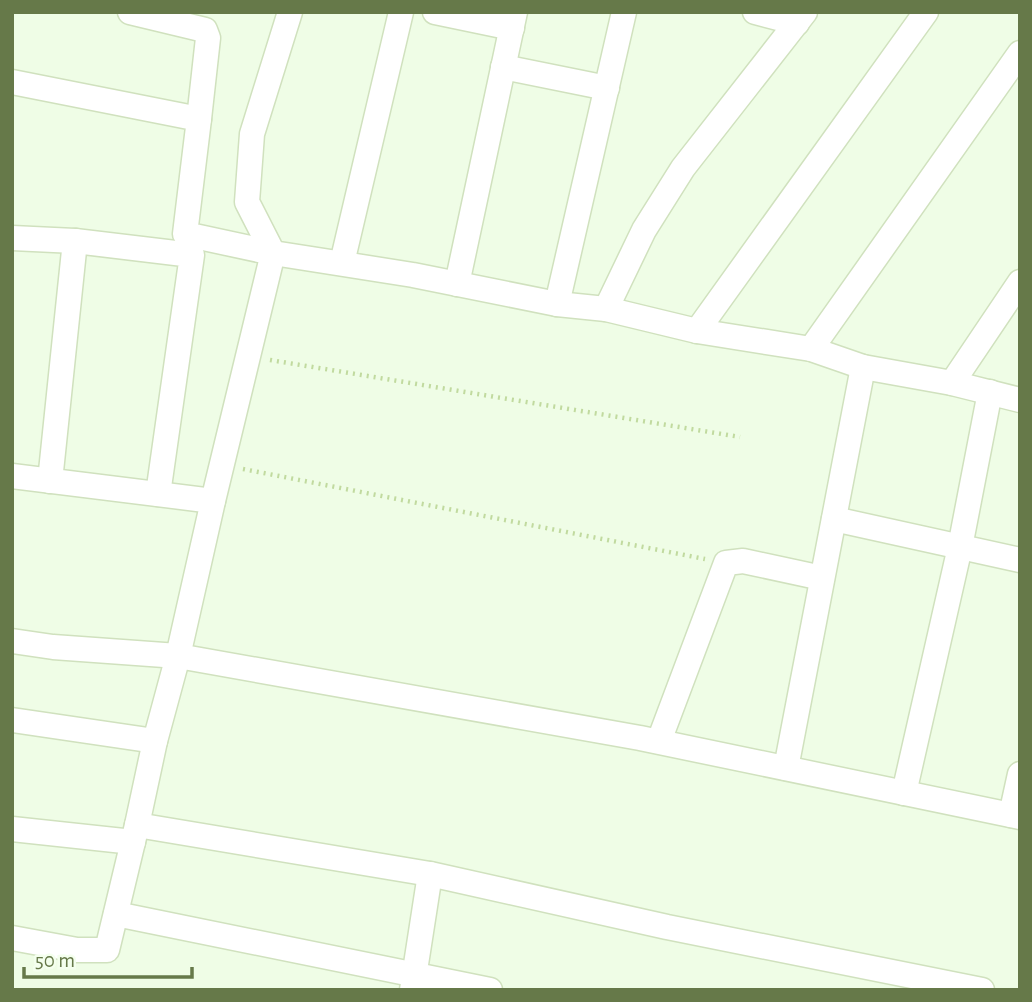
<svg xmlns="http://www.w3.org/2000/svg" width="1032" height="1002" viewBox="0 0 1032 1002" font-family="'Alegreya Sans',sans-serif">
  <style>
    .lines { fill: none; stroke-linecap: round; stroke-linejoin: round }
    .minor-casing { stroke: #d0e1be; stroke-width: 27 }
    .path { stroke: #c1da9f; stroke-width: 4.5; stroke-dasharray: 2 5; stroke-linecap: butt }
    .minor { stroke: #fff; stroke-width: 24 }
  </style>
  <rect width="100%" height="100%" fill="#effde6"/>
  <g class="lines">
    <defs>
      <g id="minor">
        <path d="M130 12 205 30 208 38 199 119"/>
        <path d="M290 12 252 134 247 202 273 253 413 275 557 304 606 309 697 331 811 349 863 367 952 383 1020 400"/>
        <path d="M435 12 512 28"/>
        <path d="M755 12 797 23"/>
        <path d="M503 67 607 88"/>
        <path d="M12 82 199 119 185 234 273 253 213 501 178 656 155 741 137 825 107 950H77L12 938"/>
        <path d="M12 238 75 241 192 255 158 494"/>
        <path d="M342 263 401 12"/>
        <path d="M457 284 515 12"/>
        <path d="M557 304 624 12"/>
        <path d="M606 309 644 230 683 168 805 12"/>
        <path d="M697 331 926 12"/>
        <path d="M811 349 1020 53"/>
        <path d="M952 383 1020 282"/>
        <path d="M12 476 213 501"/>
        <path d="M50 481 75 241"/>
        <path d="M834 519 1020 560"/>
        <path d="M12 641 53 647 178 656 640 738 1020 817"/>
        <path d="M12 720 155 741"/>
        <path d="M659 741 726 563 743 561 822 578"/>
        <path d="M786 768 863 367"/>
        <path d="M904 793 960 547 990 392"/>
        <path d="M1011 815 1020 774"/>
        <path d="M137 825 430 874 667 927 982 990"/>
        <path d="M12 829 133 842"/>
        <path d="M116 914 490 990"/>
        <path d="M412 990 430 874"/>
      </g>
    </defs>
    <!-- minor casing -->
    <use href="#minor" class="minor-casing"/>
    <!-- path -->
    <g class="path">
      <path d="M270 360 740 437"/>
      <path d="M243 469 705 559"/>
    </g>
    <!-- minor -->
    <use href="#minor" class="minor"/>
  </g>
  <!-- border -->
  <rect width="1032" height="1002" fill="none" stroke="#667949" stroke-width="28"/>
  <!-- scale -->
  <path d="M24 967v10h168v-10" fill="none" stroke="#667949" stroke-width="3.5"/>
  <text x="35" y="967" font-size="21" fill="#667949" stroke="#f4ffee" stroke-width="5" paint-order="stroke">50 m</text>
</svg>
